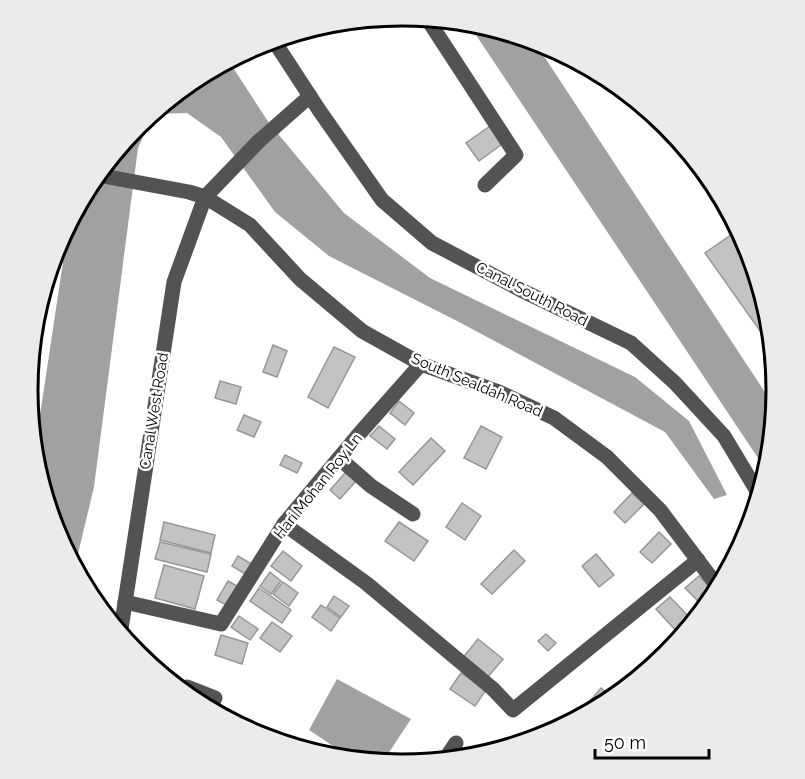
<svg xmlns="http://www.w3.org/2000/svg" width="805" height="779" viewBox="0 0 805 779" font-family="Raleway,sans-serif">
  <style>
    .water { fill: #a1a1a1 }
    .building { fill: #c3c3c3; stroke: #979797; stroke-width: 1.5 }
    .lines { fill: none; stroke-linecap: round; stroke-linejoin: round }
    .minor { stroke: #535353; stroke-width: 15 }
    .labels { text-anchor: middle; stroke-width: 5; stroke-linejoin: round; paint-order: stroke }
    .street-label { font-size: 15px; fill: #000; stroke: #fff }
    .rim { fill: none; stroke: #000; stroke-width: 3 }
  </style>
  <rect width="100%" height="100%" fill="#fff"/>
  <!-- water -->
  <g class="water">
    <path d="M472 29 534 41 774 406 762 464Z"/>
    <path d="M230 63 269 123 344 213 430 278 635 377 689 421 727 495 714 499 665 432 457 321 329 256 275 212 221 137 187 113 154 114Z"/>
    <path d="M153 114 138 148 94 487 76 562 56 532 37 435 68 229 138 124Z"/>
    <path d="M337 679 411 719 384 760 342 752 309 730Z"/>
  </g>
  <!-- building -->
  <g class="building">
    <path d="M493 124 506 141 479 161 466 143Z"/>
    <path d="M738 230 749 247 768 342 705 253Z"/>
    <path d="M273 345 287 351 277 377 263 372Z"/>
    <path d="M334 347 355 357 328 408 308 397Z"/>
    <path d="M220 381 241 387 236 404 215 398Z"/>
    <path d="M399 401 414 413 405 425 390 413Z"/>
    <path d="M244 415 261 422 254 437 237 430Z"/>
    <path d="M379 426 395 439 387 449 370 436Z"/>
    <path d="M481 426 502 437 486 469 464 458Z"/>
    <path d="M431 438 445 451 413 485 399 472Z"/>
    <path d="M285 455 302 463 297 473 280 465Z"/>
    <path d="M346 472 356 481 340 499 330 490Z"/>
    <path d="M632 493 644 504 625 523 614 512Z"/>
    <path d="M462 503 481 516 465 540 446 527Z"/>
    <path d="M164 522 215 535 211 553 160 540Z"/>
    <path d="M399 522 428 541 414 561 385 541Z"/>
    <path d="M659 532 671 544 652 563 640 552Z"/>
    <path d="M160 542 211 554 207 572 155 559Z"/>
    <path d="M514 550 525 561 492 594 481 584Z"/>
    <path d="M283 551 302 566 291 581 271 566Z"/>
    <path d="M596 554 614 575 599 587 582 566Z"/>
    <path d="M238 556 253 565 247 575 232 566Z"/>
    <path d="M164 565 204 576 195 609 155 598Z"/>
    <path d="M270 572 281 581 271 594 260 586Z"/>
    <path d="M699 576 711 588 701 604 685 588Z"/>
    <path d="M228 581 239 587 228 606 217 600Z"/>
    <path d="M283 582 298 593 289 606 273 594Z"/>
    <path d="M259 588 291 610 282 623 250 601Z"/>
    <path d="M334 596 349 606 341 617 327 607Z"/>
    <path d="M670 597 691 619 680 635 656 609Z"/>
    <path d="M321 605 340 618 331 631 312 617Z"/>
    <path d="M239 616 258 629 250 640 231 627Z"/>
    <path d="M272 622 292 636 280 652 260 638Z"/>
    <path d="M546 634 556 643 548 651 538 641Z"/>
    <path d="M221 635 248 643 242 664 215 655Z"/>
    <path d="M478 639 503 659 486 679 462 659Z"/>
    <path d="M461 673 486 690 475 706 450 689Z"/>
    <path d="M601 688 608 694 586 708 585 707Z"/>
  </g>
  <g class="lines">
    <!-- minor -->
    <g class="minor">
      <path d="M428 20 516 155 485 185"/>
      <path d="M274 41 319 110 382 200 432 243 523 291 631 343 675 383 724 436 757 491"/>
      <path d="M103 176 189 192 205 197 250 225 300 279 362 331 421 364 499 392 554 418 607 457 660 510 715 583"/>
      <path d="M339 458 371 486 413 514"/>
      <path d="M284 524 366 583 493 689 513 710 698 560"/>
      <path d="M125 602 221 624 284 524 359 434 421 364"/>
      <path d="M121 629 174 282 205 197 259 141 310 96"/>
      <path d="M187 687 215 698 212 704"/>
      <path d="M448 755 456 743"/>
    </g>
  </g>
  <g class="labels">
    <!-- street labels -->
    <g class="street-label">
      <text transform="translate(532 294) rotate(27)" y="5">Canal South Road</text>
      <text transform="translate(477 385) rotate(23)" y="5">South Sealdah Road</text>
      <text transform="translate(154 411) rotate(-81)" y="5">Canal West Road</text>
      <text transform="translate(318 486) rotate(-51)" y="5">Hari Mohan Roy Ln</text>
    </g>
  </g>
  <!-- crop -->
  <path d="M0 0H805V779H0ZM38 390a364 364 0 1 1 728 0a364 364 0 1 1-728 0Z" fill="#ebebeb" fill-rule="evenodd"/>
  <path class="rim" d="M38 390a364 364 0 1 1 728 0a364 364 0 1 1-728 0Z"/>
  <!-- scale -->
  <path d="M595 749v9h114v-9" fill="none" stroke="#000000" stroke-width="3"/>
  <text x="604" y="749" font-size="18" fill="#000000" stroke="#ffffff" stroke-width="4.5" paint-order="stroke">50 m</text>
</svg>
